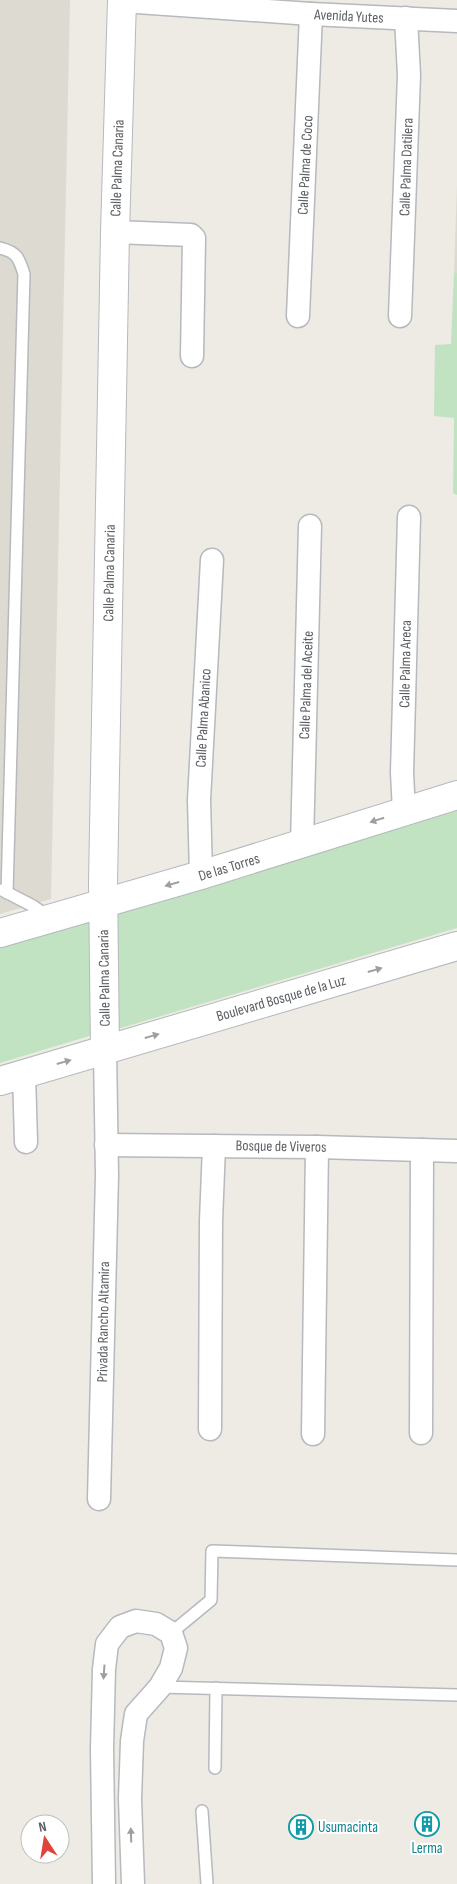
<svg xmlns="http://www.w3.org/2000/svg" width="457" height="1884" viewBox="0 0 457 1884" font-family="'Sofia Sans Condensed',sans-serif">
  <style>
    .education { fill: #dddad1 }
    .green { fill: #c1e3c1 }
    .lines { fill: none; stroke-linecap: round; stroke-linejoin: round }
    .service-casing { stroke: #b6b9bd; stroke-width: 14 }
    .minor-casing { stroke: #b6b9bd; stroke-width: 25 }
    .tertiary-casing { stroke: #b6b9bd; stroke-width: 30 }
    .secondary-casing { stroke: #b5b8bd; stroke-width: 30 }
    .service { stroke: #fff; stroke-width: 11 }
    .minor { stroke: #fff; stroke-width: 22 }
    .tertiary { stroke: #fff; stroke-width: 28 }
    .secondary { stroke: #fff; stroke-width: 28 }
    .oneway { fill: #9d9fa1 }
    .labels { text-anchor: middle; stroke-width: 4; stroke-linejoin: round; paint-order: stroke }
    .street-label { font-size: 15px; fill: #5b5f63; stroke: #fff }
    .culture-label { font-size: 15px; fill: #0d838f; stroke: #fff; text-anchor: start }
  </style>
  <rect width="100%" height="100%" fill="#edebe3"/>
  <!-- education -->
  <g class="education">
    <path d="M0 0H70L51 899 0 914Z"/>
    <path d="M457 186V273L454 272Z"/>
  </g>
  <!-- green -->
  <g class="green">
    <path d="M454 272 457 273V495L453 493 454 418 434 416 435 345 451 344Z"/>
    <path d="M457 810V928L114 1030V913Z"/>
    <path d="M91 920 96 1034 0 1063V947Z"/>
  </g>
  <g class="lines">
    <defs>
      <g id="service">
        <path d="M0 248C17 252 19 258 24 274L7 893"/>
        <path d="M2 890 33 906 49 917"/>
        <path d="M171 1633 211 1600 212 1551 457 1560"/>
        <path d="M160 1687 457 1695"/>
        <path d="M215 1768 216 1688"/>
        <path d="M202 1811 207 1884"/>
      </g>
      <g id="minor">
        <path d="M122 1 311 14 457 21"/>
        <path d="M115 232 191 235 194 238 192 356"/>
        <path d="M298 316 311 14"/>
        <path d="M400 316 409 75 406 18"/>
        <path d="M404 811 402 773 409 517"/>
        <path d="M302 844 310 526"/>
        <path d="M201 875 199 800 212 560"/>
        <path d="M24 1073 26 1142"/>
        <path d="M106 1145 317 1147 457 1151"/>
        <path d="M210 1429 211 1221 214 1146"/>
        <path d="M421 1433 422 1150"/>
        <path d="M313 1434 317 1147"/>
        <path d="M99 1499 107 1175 105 1050"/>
        <path d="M104 1884 102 1749 104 1669 107 1644 120 1627 136 1621 156 1624 171 1633 176 1648 171 1668 160 1687 136 1714 132 1741 130 1799 133 1884"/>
      </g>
      <path id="tertiary" d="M105 1050 103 883 115 232 122 0"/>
      <g id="secondary">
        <path d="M0 933 201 875 457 795"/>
        <path d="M0 1081 457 946"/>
      </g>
    </defs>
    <!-- service casing -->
    <use href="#service" class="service-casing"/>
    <!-- minor casing -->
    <use href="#minor" class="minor-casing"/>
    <!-- tertiary casing -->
    <use href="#tertiary" class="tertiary-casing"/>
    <!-- secondary casing -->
    <use href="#secondary" class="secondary-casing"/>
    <!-- service -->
    <use href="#service" class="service"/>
    <!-- minor -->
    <use href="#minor" class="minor"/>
    <!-- tertiary -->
    <use href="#tertiary" class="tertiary"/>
    <!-- secondary -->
    <use href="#secondary" class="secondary"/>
  </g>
  <!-- one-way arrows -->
  <defs><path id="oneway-solid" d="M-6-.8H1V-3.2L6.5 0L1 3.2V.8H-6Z" transform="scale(1.25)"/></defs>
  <g class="oneway">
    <use href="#oneway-solid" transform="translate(377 820) rotate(162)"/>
    <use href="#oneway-solid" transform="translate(172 884) rotate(164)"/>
    <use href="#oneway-solid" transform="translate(375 970) rotate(-16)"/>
    <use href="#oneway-solid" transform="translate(152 1036) rotate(-16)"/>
    <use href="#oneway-solid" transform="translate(64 1062) rotate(-16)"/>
    <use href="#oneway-solid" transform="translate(104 1672) rotate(94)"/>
    <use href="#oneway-solid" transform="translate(131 1835) rotate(-92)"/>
  </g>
  <!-- icons -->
  <defs>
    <symbol id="building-ring" viewBox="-11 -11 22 22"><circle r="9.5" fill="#fff" stroke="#0f9aa8" stroke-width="1.5"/><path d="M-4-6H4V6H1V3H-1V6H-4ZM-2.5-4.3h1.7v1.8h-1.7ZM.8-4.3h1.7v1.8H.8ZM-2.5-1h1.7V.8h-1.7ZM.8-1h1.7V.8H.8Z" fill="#0f9aa8"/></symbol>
  </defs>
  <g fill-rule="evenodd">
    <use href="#building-ring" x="413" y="1810" width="28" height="28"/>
    <use href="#building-ring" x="287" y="1813" width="28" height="28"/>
  </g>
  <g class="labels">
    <!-- street labels -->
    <g class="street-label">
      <text transform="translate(349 16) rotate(3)" y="5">Avenida Yutes</text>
      <text transform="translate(305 165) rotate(-87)" y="5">Calle Palma de Coco</text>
      <text transform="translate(406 167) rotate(-88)" y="5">Calle Palma Datilera</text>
      <text transform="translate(117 168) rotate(-88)" y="5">Calle Palma Canaria</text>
      <text transform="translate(109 573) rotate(-89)" y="5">Calle Palma Canaria</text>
      <text transform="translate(405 664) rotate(-89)" y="5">Calle Palma Areca</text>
      <text transform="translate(306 685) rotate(-88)" y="5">Calle Palma del Aceite</text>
      <text transform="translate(203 718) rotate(-87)" y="5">Calle Palma Abanico</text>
      <text transform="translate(229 867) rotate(-17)" y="5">De las Torres</text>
      <text transform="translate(104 978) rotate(-91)" y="5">Calle Palma Canaria</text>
      <text transform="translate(281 998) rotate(-16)" y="5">Boulevard Bosque de la Luz</text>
      <text transform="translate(281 1146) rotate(1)" y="5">Bosque de Viveros</text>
      <text transform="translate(103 1322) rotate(-89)" y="5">Privada Rancho Altamira</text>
    </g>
    <!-- culture labels -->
    <g class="culture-label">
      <text x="318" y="1832">Usumacinta</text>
      <text x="427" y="1853" text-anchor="middle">Lerma</text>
    </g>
  </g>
  <!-- north arrow -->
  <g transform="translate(45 1839) rotate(348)"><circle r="24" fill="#ffffff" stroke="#bdbfc1"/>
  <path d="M0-4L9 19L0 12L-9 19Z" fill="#de4538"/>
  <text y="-8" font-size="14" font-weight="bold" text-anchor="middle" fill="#5b5f63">N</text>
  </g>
</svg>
